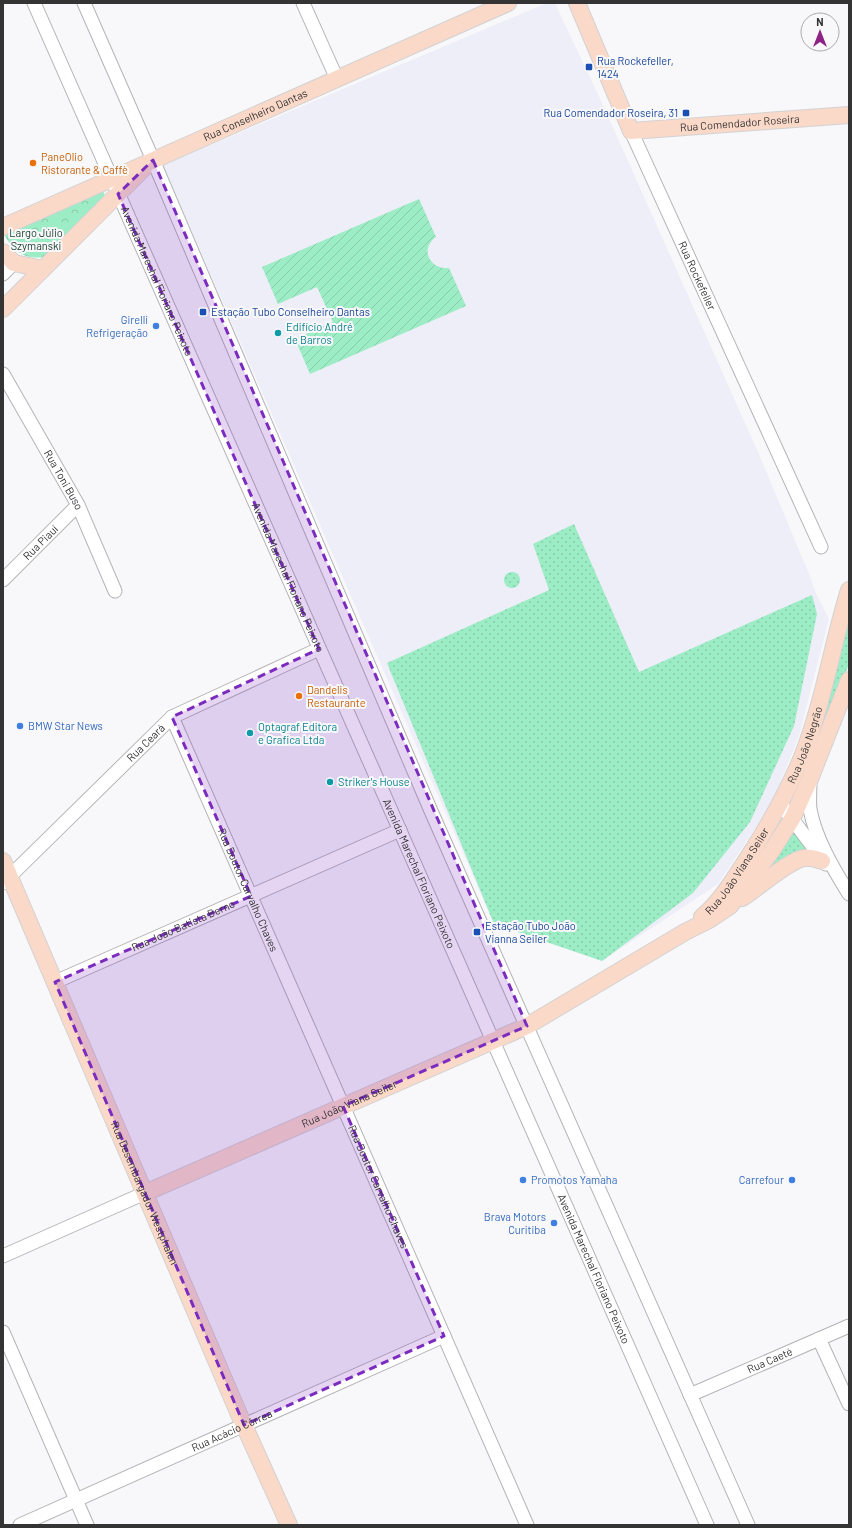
<svg xmlns="http://www.w3.org/2000/svg" width="852" height="1528" viewBox="0 0 852 1528" font-family="Barlow,sans-serif">
  <style>
    .built { fill: #eeeef8 }
    .grass { fill: url(#grass-dots) }
    .park { fill: url(#park-crowns) }
    .garden { fill: url(#garden-furrows) }
    .lines { fill: none; stroke-linecap: round; stroke-linejoin: round }
    .minor-casing { stroke: #b4b4b6; stroke-width: 15 }
    .major-casing { stroke: #d2d2d3; stroke-width: 18 }
    .minor { stroke: #fff; stroke-width: 13 }
    .major { stroke: #fbd9c8; stroke-width: 16 }
    .marked { fill: #7b2cbf; fill-opacity: 0.2; stroke: #7b2cbf; stroke-width: 3; stroke-dasharray: 8 5; stroke-linejoin: round }
    .transit-dot { fill: #1a4fb4; stroke: #f8f8fa; stroke-width: 1.5 }
    .food-dot { fill: #e8710a; stroke: #f8f8fa; stroke-width: 1.5 }
    .shop-dot { fill: #3f7fe0; stroke: #f8f8fa; stroke-width: 1.5 }
    .culture-dot { fill: #0f9aa8; stroke: #f8f8fa; stroke-width: 1.5 }
    .labels { text-anchor: middle; stroke-width: 4; stroke-linejoin: round; paint-order: stroke }
    .transit-label { font-size: 11px; fill: #164399; stroke: #f8f8fa; text-anchor: start }
    .street-label { font-size: 11px; fill: #343435; stroke: #f8f8fa }
    .food-label { font-size: 11px; fill: #c56008; stroke: #f8f8fa; text-anchor: start }
    .park-label { font-size: 11px; fill: #1c4030; stroke: #f8f8fa }
    .shop-label { font-size: 11px; fill: #366cbe; stroke: #f8f8fa; text-anchor: end }
    .culture-label { font-size: 11px; fill: #0d838f; stroke: #f8f8fa; text-anchor: start }
  </style>
  <defs>
    <pattern id="grass-dots" width="8" height="8" patternUnits="userSpaceOnUse"><rect width="8" height="8" fill="#9cecc5"/><path d="M2 2h.1M6 6h.1" fill="none" stroke="#87cbaa" stroke-width="1.8" stroke-linecap="round"/></pattern>
    <pattern id="park-crowns" width="20" height="18" patternUnits="userSpaceOnUse"><rect width="20" height="18" fill="#9cecc5"/><path d="M2 6a3 3 0 1 1 6 0M12 15a3 3 0 1 1 6 0" fill="none" stroke="#87cbaa"/></pattern>
    <pattern id="garden-furrows" width="10" height="10" patternUnits="userSpaceOnUse"><rect width="10" height="10" fill="#9cecc5"/><path d="M-1 1l2-2M0 10L10 0M9 11l2-2" fill="none" stroke="#87cbaa"/></pattern>
  </defs>
  <rect width="100%" height="100%" fill="#f8f8fa"/>
  <!-- built -->
  <path class="built" d="M547 3H555L603 105 758 452 810 576 815 591 829 619 799 736 772 803 718 884 602 961 494 924 163 165Z"/>
  <!-- grass -->
  <g class="grass">
    <path d="M574 524 639 672 812 595 817 614 794 726 750 822 693 893 602 961 494 924 387 663 549 590 533 544Z"/>
    <circle cx="512" cy="580" r="8"/>
    <path d="M849 619V664L811 757 821 728Z"/>
    <path d="M793 833H796L807 850 755 881 791 834Z"/>
  </g>
  <!-- park -->
  <path class="park" d="M103 190 105 196 44 257C24 260 13 251 4 234Z"/>
  <!-- garden -->
  <path class="garden" d="M419 199 436 237C419 249 430 270 449 268L466 306 310 374 295 339 333 322 317 287 278 304 262 267Z"/>
  <g class="lines">
    <defs>
      <g id="minor">
        <path id="s1" d="M34 3 707 1525"/>
        <path d="M84 3 153 160 431 811 748 1525"/>
        <path d="M303 3 337 79"/>
        <path id="s2" d="M631 131 821 547"/>
        <path d="M3 274 14 263"/>
        <path id="s3" d="M3 374 78 505 115 591"/>
        <path id="s4" d="M3 580 78 505"/>
        <path id="s5" d="M172 717 527 1525"/>
        <path d="M810 781C810 790 809 800 810 809 815 838 834 870 849 894"/>
        <path d="M780 803 826 864"/>
        <path id="s6" d="M3 883 172 717 319 649"/>
        <path id="s7" d="M55 982 400 830"/>
        <path d="M3 1256 145 1193"/>
        <path d="M3 1332 87 1525"/>
        <path d="M819 1339 849 1404"/>
        <path id="s8" d="M690 1395 849 1326"/>
        <path id="s9" d="M20 1525 444 1336"/>
      </g>
      <g id="major">
        <path id="s10" d="M577 3 631 131 849 115"/>
        <path id="s11" d="M3 227 508 3"/>
        <path d="M3 252 14 263 43 269"/>
        <path d="M3 309 144 168"/>
        <path id="s12" d="M3 861 238 1412 289 1525"/>
        <path d="M742 898C757 889 789 860 804 858 811 857 816 859 822 861"/>
        <path id="s13" d="M702 917C721 901 734 879 747 859 768 827 787 793 802 757 823 704 832 645 849 590"/>
        <path id="s14" d="M145 1193 527 1026 685 932 709 920 730 906 771 852 792 819 810 779 849 680"/>
      </g>
    </defs>
    <!-- minor casing -->
    <use href="#minor" class="minor-casing"/>
    <!-- major casing -->
    <use href="#major" class="major-casing"/>
    <!-- minor -->
    <use href="#minor" class="minor"/>
    <!-- major -->
    <use href="#major" class="major"/>
  </g>
  <!-- marked area -->
  <path class="marked" d="M153 160 527 1026 343 1106 444 1336 244 1425 55 982 251 896 172 717 319 649 118 194Z"/>
  <!-- markers -->
  <g class="transit-dot">
    <rect x="585" y="63" width="8" height="8" rx="2"/>
    <rect x="682" y="109" width="8" height="8" rx="2"/>
    <rect x="199" y="308" width="8" height="8" rx="2"/>
    <rect x="473" y="928" width="8" height="8" rx="2"/>
  </g>
  <g class="food-dot">
    <circle cx="33" cy="163" r="4"/>
    <circle cx="299" cy="696" r="4"/>
  </g>
  <g class="shop-dot">
    <circle cx="156" cy="326" r="4"/>
    <circle cx="20" cy="726" r="4"/>
    <circle cx="523" cy="1180" r="4"/>
    <circle cx="792" cy="1180" r="4"/>
    <circle cx="554" cy="1223" r="4"/>
  </g>
  <g class="culture-dot">
    <circle cx="278" cy="333" r="4"/>
    <circle cx="250" cy="733" r="4"/>
    <circle cx="330" cy="782" r="4"/>
  </g>
  <g class="labels">
    <!-- transit labels -->
    <g class="transit-label">
      <text x="597" y="65">Rua Rockefeller,<tspan x="597" dy="13">1424</tspan></text>
      <text x="678" y="117" text-anchor="end">Rua Comendador Roseira, 31</text>
      <text x="211" y="316">Estação Tubo Conselheiro Dantas</text>
      <text x="485" y="930">Estação Tubo João<tspan x="485" dy="13">Vianna Seiler</tspan></text>
    </g>
    <!-- street labels -->
    <g class="street-label">
      <text dy="4" stroke="none"><textPath href="#s11" startOffset="276">Rua Conselheiro Dantas</textPath></text>
      <text dy="4" stroke="none"><textPath href="#s10" startOffset="248">Rua Comendador Roseira</textPath></text>
      <text dy="4" stroke="none"><textPath href="#s2" startOffset="159">Rua Rockefeller</textPath></text>
      <text dy="4" stroke="none"><textPath href="#s1" startOffset="304">Avenida Marechal Floriano Peixoto</textPath></text>
      <text dy="4" stroke="none"><textPath href="#s3" startOffset="122">Rua Toni Buso</textPath></text>
      <text dy="4" stroke="none"><textPath href="#s4" startOffset="53">Rua Piauí</textPath></text>
      <text dy="4" stroke="none"><textPath href="#s1" startOffset="628">Avenida Marechal Floriano Peixoto</textPath></text>
      <text dy="4" stroke="none"><textPath href="#s6" startOffset="200">Rua Ceará</textPath></text>
      <text dy="4" stroke="none"><textPath href="#s13" startOffset="202">Rua João Negrão</textPath></text>
      <text dy="4" stroke="none"><textPath href="#s13" startOffset="58">Rua João Viana Seiler</textPath></text>
      <text dy="4" stroke="none"><textPath href="#s1" startOffset="952">Avenida Marechal Floriano Peixoto</textPath></text>
      <text dy="4" stroke="none"><textPath href="#s5" startOffset="189">Rua Doutor Carvalho Chaves</textPath></text>
      <text dy="4" stroke="none"><textPath href="#s7" startOffset="140">Rua João Batista Berno</textPath></text>
      <text dy="4" stroke="none"><textPath href="#s14" startOffset="223">Rua João Viana Seiler</textPath></text>
      <text dy="4" stroke="none"><textPath href="#s5" startOffset="513">Rua Doutor Carvalho Chaves</textPath></text>
      <text dy="4" stroke="none"><textPath href="#s12" startOffset="361">Rua Desembargador Westphalen</textPath></text>
      <text dy="4" stroke="none"><textPath href="#s1" startOffset="1384">Avenida Marechal Floriano Peixoto</textPath></text>
      <text dy="4" stroke="none"><textPath href="#s8" startOffset="87">Rua Caeté</textPath></text>
      <text dy="4" stroke="none"><textPath href="#s9" startOffset="232">Rua Acácio Côrrea</textPath></text>
    </g>
    <!-- food labels -->
    <g class="food-label">
      <text x="41" y="161">PaneOlio<tspan x="41" dy="13">Ristorante &amp; Caffè</tspan></text>
      <text x="307" y="694">Dandelis<tspan x="307" dy="13">Restaurante</tspan></text>
    </g>
    <!-- park labels -->
    <g class="park-label">
      <text x="36" y="237">Largo Júlio<tspan x="36" dy="13">Szymanski</tspan></text>
    </g>
    <!-- shop labels -->
    <g class="shop-label">
      <text x="148" y="324">Girelli<tspan x="148" dy="13">Refrigeração</tspan></text>
      <text x="28" y="730" text-anchor="start">BMW Star News</text>
      <text x="531" y="1184" text-anchor="start">Promotos Yamaha</text>
      <text x="784" y="1184">Carrefour</text>
      <text x="546" y="1221">Brava Motors<tspan x="546" dy="13">Curitiba</tspan></text>
    </g>
    <!-- culture labels -->
    <g class="culture-label">
      <text x="286" y="331">Edifício André<tspan x="286" dy="13">de Barros</tspan></text>
      <text x="258" y="731">Optagraf Editora<tspan x="258" dy="13">e Grafica Ltda</tspan></text>
      <text x="338" y="786">Striker's House</text>
    </g>
  </g>
  <!-- border -->
  <rect width="852" height="1528" fill="none" stroke="#343435" stroke-width="8"/>
  <!-- north arrow -->
  <g transform="translate(820 32)"><circle r="19" fill="#f8f8fa" stroke="#aaaaab"/>
  <path d="M0-3L7 15L0 10L-7 15Z" fill="#8f2385"/>
  <text y="-6" font-size="11" font-weight="bold" text-anchor="middle" fill="#343435">N</text>
  </g>
</svg>
